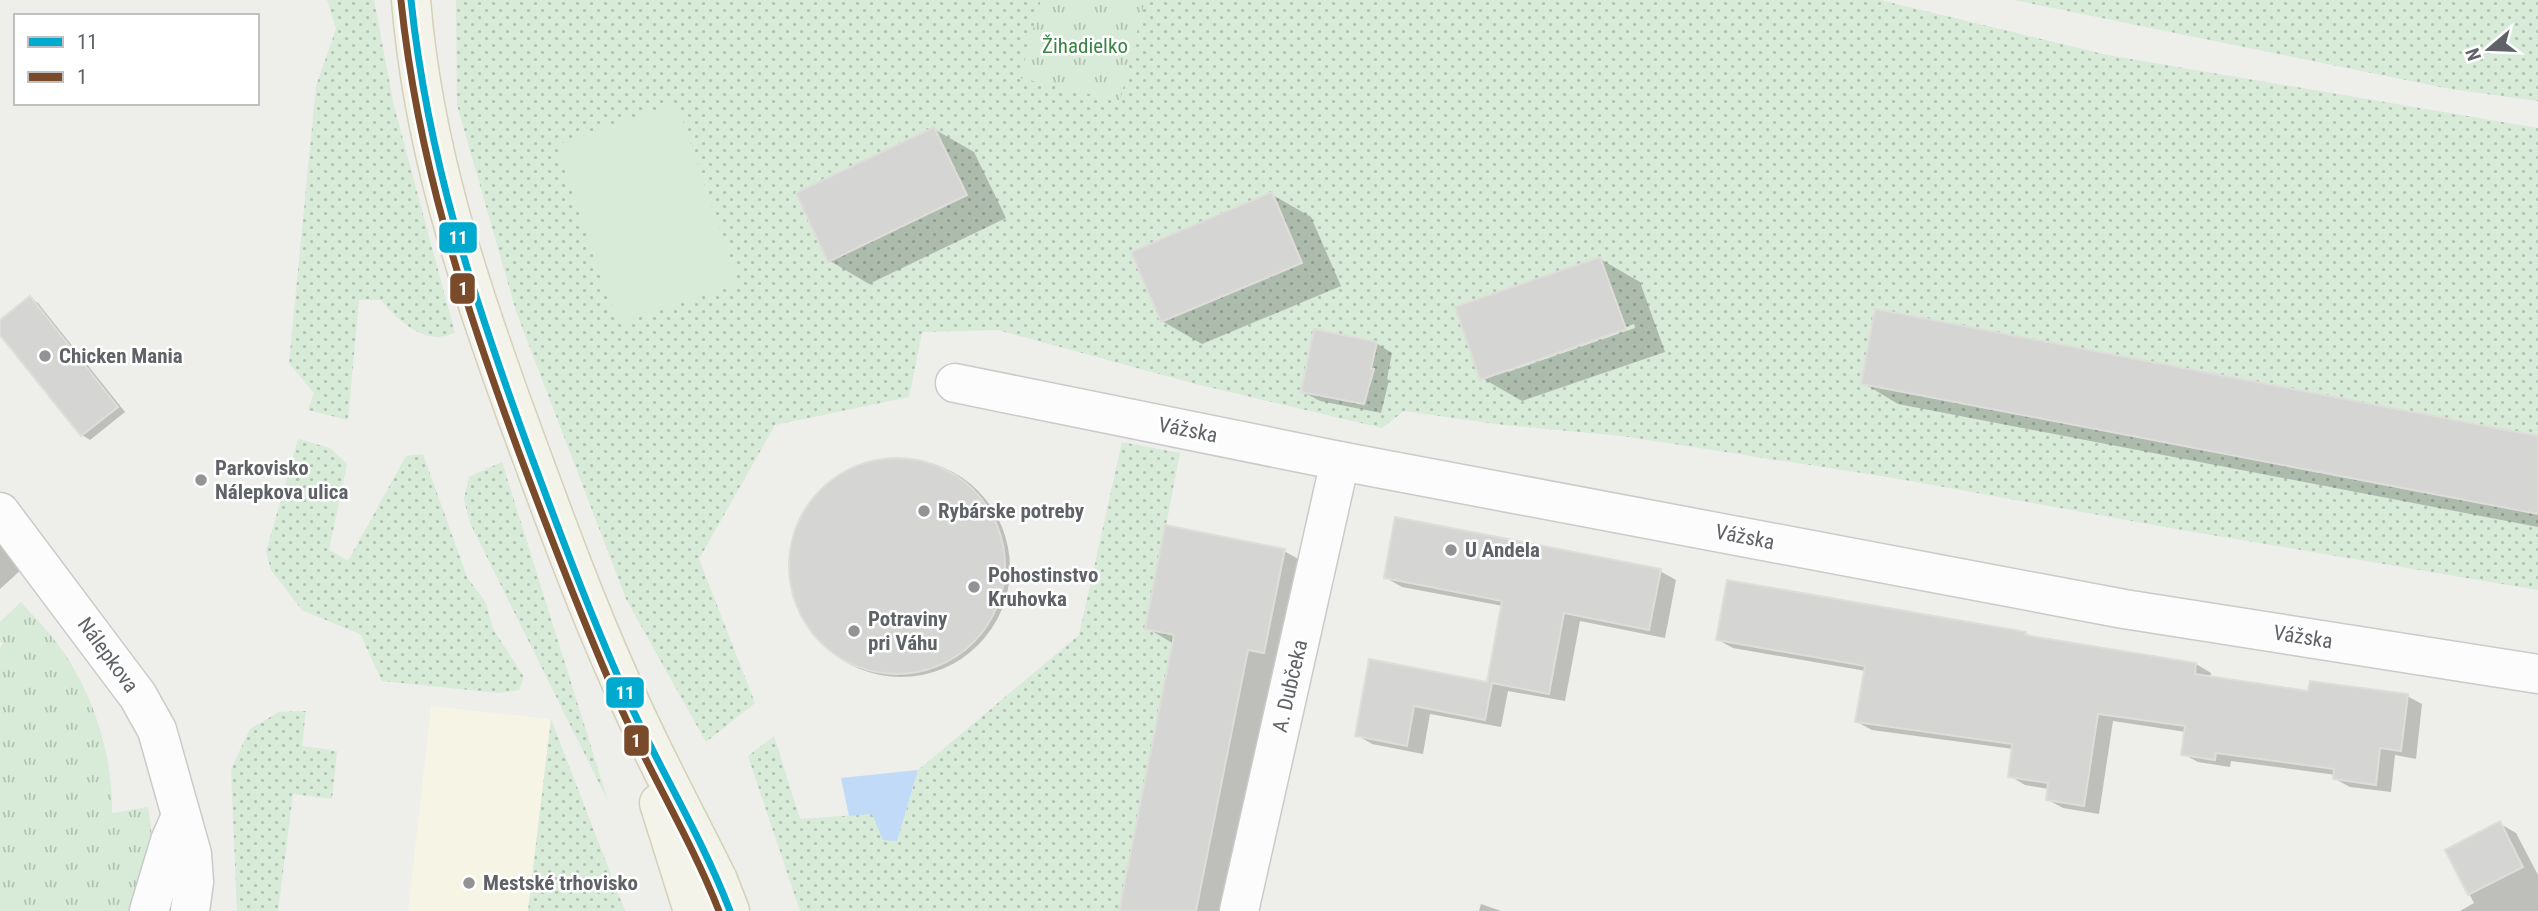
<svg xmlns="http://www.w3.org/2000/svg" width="2538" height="911" viewBox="0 0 2538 911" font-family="'Roboto Condensed',sans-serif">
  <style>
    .commercial { fill: #f6f4e4 }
    .grass { fill: url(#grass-dots) }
    .park { fill: url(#park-tufts) }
    .pitch { fill: #d8ead8 }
    .water { fill: #c0daf7 }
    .shadow { fill: #0003; fill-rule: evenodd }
    .building { fill: #d5d5d3; stroke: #deddd9; stroke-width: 2 }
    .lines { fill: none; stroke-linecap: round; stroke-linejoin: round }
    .minor-casing { stroke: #cacacb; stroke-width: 41 }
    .major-casing { stroke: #d5d0b9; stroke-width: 41 }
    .minor { stroke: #fcfcfc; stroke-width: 38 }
    .major { stroke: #f3f3ea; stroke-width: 38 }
    .bus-1-casing { stroke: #fff; stroke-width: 12 }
    .bus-2-casing { stroke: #fff; stroke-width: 12 }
    .bus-1 { stroke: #00a9ce; stroke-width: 7 }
    .bus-2 { stroke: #7a4b2a; stroke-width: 7 }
    .poi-dot { fill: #919395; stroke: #fff; stroke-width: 2.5 }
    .labels { text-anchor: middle; stroke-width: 5; stroke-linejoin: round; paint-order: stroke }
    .park-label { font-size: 21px; fill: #398544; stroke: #fff }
    .poi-label { font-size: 21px; font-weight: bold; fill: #5f6267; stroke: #fff; text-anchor: start }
    .street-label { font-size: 21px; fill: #5f6267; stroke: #fff }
    .line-badge { stroke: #fff; stroke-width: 2.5 }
    .badge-label { font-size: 19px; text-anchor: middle; font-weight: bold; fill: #fff }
  </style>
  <defs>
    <pattern id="grass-dots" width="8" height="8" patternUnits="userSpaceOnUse" patternTransform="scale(1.75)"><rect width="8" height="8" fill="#d8ead8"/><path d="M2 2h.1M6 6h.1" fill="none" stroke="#b2c1b3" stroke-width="1.8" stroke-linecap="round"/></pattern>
    <pattern id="park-tufts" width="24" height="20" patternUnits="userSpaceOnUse" patternTransform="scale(1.75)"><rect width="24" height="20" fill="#d8ead8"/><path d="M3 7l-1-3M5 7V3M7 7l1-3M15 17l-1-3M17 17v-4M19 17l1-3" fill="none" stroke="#b2c1b3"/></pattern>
  </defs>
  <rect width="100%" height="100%" fill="#eeeeea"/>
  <!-- commercial -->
  <path class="commercial" d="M431 706 551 719 528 911H408Z"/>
  <!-- grass -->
  <g class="grass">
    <path d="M327 0H374L394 106 455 333C450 334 443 337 438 337 414 336 395 317 381 300H359L348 420 308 410 314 393 289 363 316 86 336 29Z"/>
    <path d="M456 0H1880L2107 55 2538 128V590L2182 530 1894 478 1622 436 1504 425 1404 411 1382 428 1196 384 998 330 922 332 909 397 775 425 699 559 755 703 706 742 626 599 516 311 457 105Z"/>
    <path d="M2014 0H2538V101L2450 89Z"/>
    <path d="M298 439 330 448 347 464 329 550 348 561 406 456 423 454 467 577 486 603 493 629 524 677 519 690 499 693 382 681 360 634 302 610 271 570 266 552Z"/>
    <path d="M1122 442 1180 453 1146 629 1174 635 1119 911H800L748 756 774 736 800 819 872 814 883 839 897 841 918 770 1079 635Z"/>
    <path d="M502 462 608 801 470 523 464 499 469 477Z"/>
    <path d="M306 711 302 746 337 751 332 799 293 794 278 911H237L231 769 250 729 279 712Z"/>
    <path d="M551 719 625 911H528Z"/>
  </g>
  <!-- park -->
  <g class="park">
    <path d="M1041 0H1145L1120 101 1020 78Z"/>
    <path d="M21 602C36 619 54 637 66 656 96 702 113 759 112 813L148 807 153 843 143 892 129 911H0V647L3 644 0 641V622Z"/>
  </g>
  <!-- pitch -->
  <path class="pitch" d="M677 103 738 284 618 324 556 145Z"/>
  <!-- water -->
  <path class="water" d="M918 770 897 841 883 840 872 814 849 816 841 778Z"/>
  <!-- shadow -->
  <g class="shadow">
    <path d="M934 129 974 152 1006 218 869 284 830 261Z"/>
    <path d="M1271 194 1311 217 1341 286 1202 344 1162 321Z"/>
    <path d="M1600 259 1640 282 1665 352 1522 401 1482 378ZM1634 324 1635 328 1508 372V368Z"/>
    <path d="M30 298 38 303 125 412 90 440 82 435 0 332V322Z"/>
    <path d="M1376 343 1392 353 1387 379 1389 380 1381 413 1320 401 1303 392Z"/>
    <path d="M1863 383 2538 438V527L1898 404Z"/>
    <circle cx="901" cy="568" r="109"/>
    <path d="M0 545 21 570 0 589Z"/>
    <path d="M1284 551 1318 570 1234 911H1121L1174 644 1147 628Z"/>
    <path d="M1660 571 1676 580 1665 638 1580 621 1565 701 1508 691 1501 727 1430 714 1423 754 1372 744 1357 735 1371 661 1488 684 1503 606 1402 587 1386 578Z"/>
    <path d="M2025 633 2033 638 2196 664 2211 673 2210 678 2310 693 2407 696 2422 704 2416 759 2395 755 2391 792 2350 787 2335 779 2336 775 2231 761 2230 767 2198 762 2183 754 2186 732 2113 721 2099 814 2063 808 2048 800 2049 789 2025 785 2010 776 2013 749 1872 730 1857 722 1866 671 1733 648 1718 640Z"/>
    <path d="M2499 823 2516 833 2538 875V911H2460L2474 903 2447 851Z"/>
    <path d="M1481 904 1501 911H1479Z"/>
  </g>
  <!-- building -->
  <g class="building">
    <path d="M934 127 967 195 828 262 796 193Z"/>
    <path d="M1272 192 1302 263 1161 322 1131 252Z"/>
    <path d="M1600 257 1626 329 1480 380 1455 307Z"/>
    <path d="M30 296 118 407 81 436 0 335V320Z"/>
    <path d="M1875 309 2538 436V514L1861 384Z"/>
    <path d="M1314 329 1377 342 1371 369H1374L1364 404 1301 392Z"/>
    <circle cx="897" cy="566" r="108"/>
    <path d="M1395 517 1661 569 1649 630 1564 613 1549 694 1492 683 1485 720 1414 706 1407 746 1355 736 1369 659 1487 682 1502 601 1384 578Z"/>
    <path d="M1165 525 1285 549 1264 653 1248 650 1196 911H1119L1174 635 1145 629Z"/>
    <path d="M1727 580 2026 632 2025 635 2196 663 2195 674 2308 691 2310 681 2408 694 2401 751 2380 748 2376 785 2333 779 2334 769 2216 753 2215 760 2181 755 2185 726 2098 714 2084 806 2046 800 2048 783 2008 777 2012 744 1855 722 1865 666 1716 640Z"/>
    <path d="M2500 821 2523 867 2468 895 2445 850Z"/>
  </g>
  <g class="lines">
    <defs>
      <g id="minor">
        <path d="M955 383 1340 461 2124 609 2538 674"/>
        <path d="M0 512 138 696 157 730 192 854 194 882 190 911"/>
        <path d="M149 911 170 841 181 816"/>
        <path d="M1239 911 1340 461"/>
      </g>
      <g id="major">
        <path d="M411 0C423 147 466 276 516 414 549 503 581 593 620 680 649 748 685 813 718 880L730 911"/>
        <path d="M659 803 693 911"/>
      </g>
    </defs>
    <!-- minor casing -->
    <use href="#minor" class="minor-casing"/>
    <!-- major casing -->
    <use href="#major" class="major-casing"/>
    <!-- minor -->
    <use href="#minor" class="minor"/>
    <!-- major -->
    <use href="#major" class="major"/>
    <defs>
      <path id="bus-1" d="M411 0C428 161 474 299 529 450 561 536 593 622 631 706 663 775 703 840 730 911"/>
      <path id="bus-2" d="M401 1C418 162 463 300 518 450 550 536 583 622 620 706 651 775 691 840 719 911"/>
    </defs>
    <!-- bus-1 casing -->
    <use href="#bus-1" class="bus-1-casing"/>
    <!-- bus-2 casing -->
    <use href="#bus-2" class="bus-2-casing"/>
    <!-- bus-1 -->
    <use href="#bus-1" class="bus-1"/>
    <!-- bus-2 -->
    <use href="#bus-2" class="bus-2"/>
  </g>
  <!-- markers -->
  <g class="poi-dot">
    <circle cx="45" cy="356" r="7"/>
    <circle cx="201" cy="480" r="7"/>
    <circle cx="924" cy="511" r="7"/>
    <circle cx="1451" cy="550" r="7"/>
    <circle cx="974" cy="587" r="7"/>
    <circle cx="854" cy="631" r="7"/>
    <circle cx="469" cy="883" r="7"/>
  </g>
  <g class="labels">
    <!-- park labels -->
    <g class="park-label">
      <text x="1085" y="53">Žihadielko</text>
    </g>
    <!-- poi labels -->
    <g class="poi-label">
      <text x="59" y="363">Chicken Mania</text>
      <text x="215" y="475">Parkovisko<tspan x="215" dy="24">Nálepkova ulica</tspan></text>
      <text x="938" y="518">Rybárske potreby</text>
      <text x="1465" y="557">U Andela</text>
      <text x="988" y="582">Pohostinstvo<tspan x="988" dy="24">Kruhovka</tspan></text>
      <text x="868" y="626">Potraviny<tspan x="868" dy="24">pri Váhu</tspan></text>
      <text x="483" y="890">Mestské trhovisko</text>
    </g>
    <!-- street labels -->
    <g class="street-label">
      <text transform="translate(1188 430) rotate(11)" y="7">Vážska</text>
      <text transform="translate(1745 537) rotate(11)" y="7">Vážska</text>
      <text transform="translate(2303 637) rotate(9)" y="7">Vážska</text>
      <text transform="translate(108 655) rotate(54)" y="7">Nálepkova</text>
      <text transform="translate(1290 686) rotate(-77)" y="7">A. Dubčeka</text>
    </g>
  </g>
  <g class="line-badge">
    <rect x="438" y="221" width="40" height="33" rx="7" fill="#00a9ce"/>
    <rect x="449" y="272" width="27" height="33" rx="7" fill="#7a4b2a"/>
    <rect x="605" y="676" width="40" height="33" rx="7" fill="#00a9ce"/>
    <rect x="623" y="724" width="27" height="33" rx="7" fill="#7a4b2a"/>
  </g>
  <g class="badge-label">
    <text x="458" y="244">11</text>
    <text x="463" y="295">1</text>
    <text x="625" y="699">11</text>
    <text x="636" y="747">1</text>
  </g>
  <!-- legend -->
  <rect x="14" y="14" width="245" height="91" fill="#ffffff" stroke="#bfc0c2" stroke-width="2"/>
  <rect x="28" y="37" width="35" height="10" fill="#00a9ce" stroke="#bfc0c2" stroke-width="2"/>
  <text x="77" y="49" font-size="21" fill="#5f6267">11</text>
  <rect x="28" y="72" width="35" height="10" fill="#7a4b2a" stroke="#bfc0c2" stroke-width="2"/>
  <text x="77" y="84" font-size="21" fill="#5f6267">1</text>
  <!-- north arrow -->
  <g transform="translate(2489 49) rotate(251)" stroke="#ffffff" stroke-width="5" paint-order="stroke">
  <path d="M0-5L12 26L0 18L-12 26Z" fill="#5f6267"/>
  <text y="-10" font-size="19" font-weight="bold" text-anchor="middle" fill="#5f6267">N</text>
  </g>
</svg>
